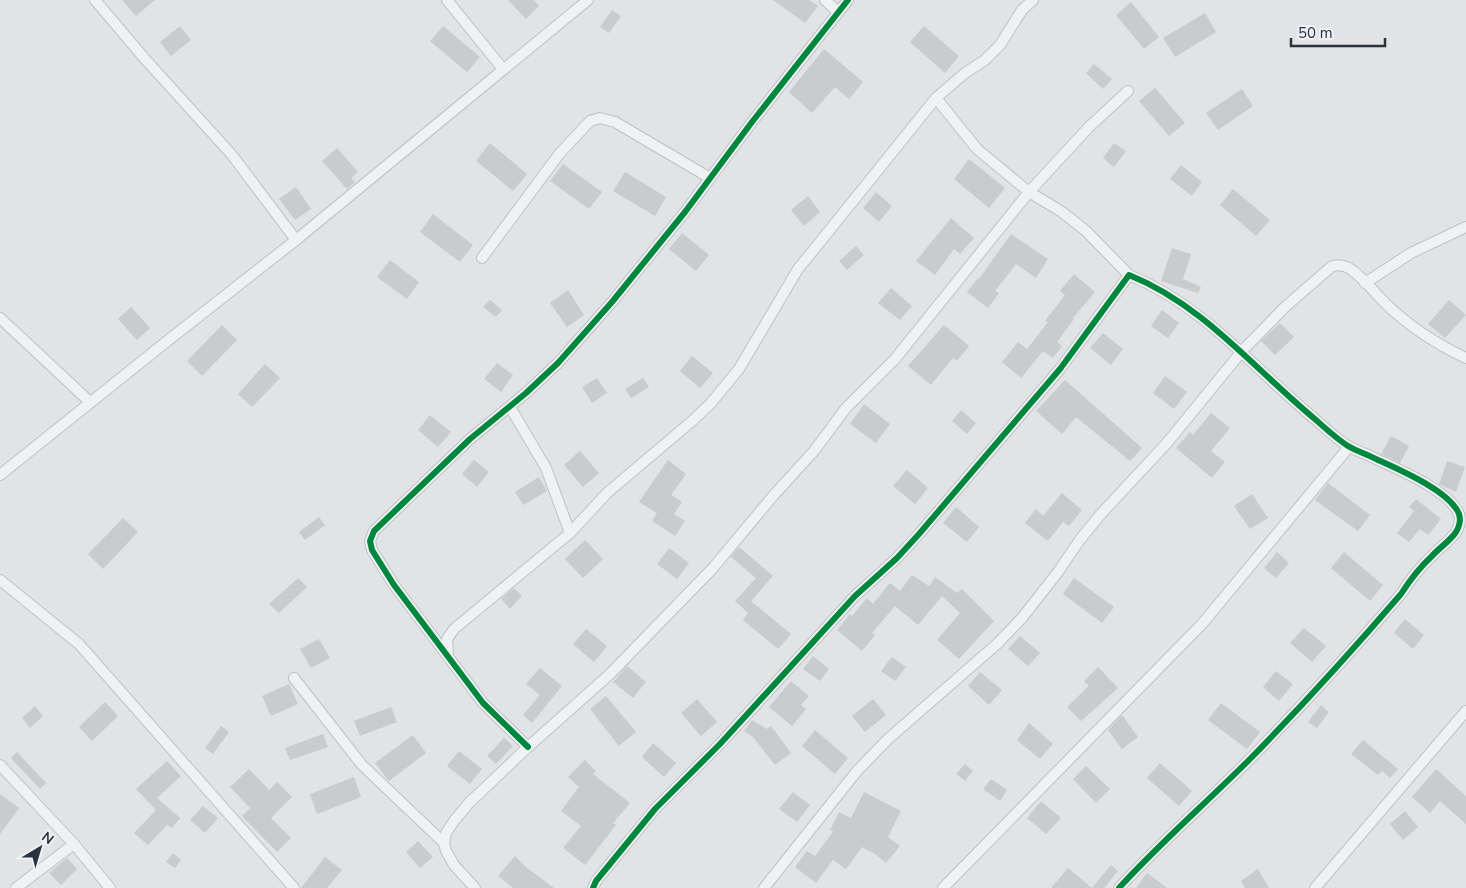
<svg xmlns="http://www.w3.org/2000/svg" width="1466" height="888" viewBox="0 0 1466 888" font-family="'Nunito Sans',sans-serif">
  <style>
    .building { fill: #c9cbcd }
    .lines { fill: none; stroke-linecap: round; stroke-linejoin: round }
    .minor-casing { stroke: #bfc1c3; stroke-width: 12 }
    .minor { stroke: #f0f1f2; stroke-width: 10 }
    .cycleway-casing { stroke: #eef1f5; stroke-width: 9 }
    .cycleway { stroke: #00873e; stroke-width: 6 }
  </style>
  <rect width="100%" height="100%" fill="#e1e3e5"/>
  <!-- building -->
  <g class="building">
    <path d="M122 0H155L136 16Z"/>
    <path d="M508 0H534L539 6 526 19Z"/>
    <path d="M773 0H809L818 6 805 23Z"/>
    <path d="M1131 2 1159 37 1144 49 1116 15Z"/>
    <path d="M612 10 621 16 609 33 600 27Z"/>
    <path d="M1205 13 1216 32 1175 57 1163 38Z"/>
    <path d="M180 26 191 40 171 56 160 42Z"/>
    <path d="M443 26 480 57 467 72 430 41Z"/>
    <path d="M924 26 959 56 945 73 910 42Z"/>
    <path d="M824 49 863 82 849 99 835 87 812 113 789 92Z"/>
    <path d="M1094 64 1112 79 1103 89 1086 73Z"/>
    <path d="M1155 88 1185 123 1169 136 1139 101Z"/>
    <path d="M1242 89 1253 106 1218 130 1206 113Z"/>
    <path d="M490 143 527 174 513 191 476 161Z"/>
    <path d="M1114 143 1126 151 1114 167 1103 158Z"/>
    <path d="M337 148 358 172 351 178 355 182 347 189 322 161Z"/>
    <path d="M969 159 1005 188 989 208 954 179Z"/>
    <path d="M563 164 602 192 589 209 550 181Z"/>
    <path d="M1181 165 1202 182 1192 196 1170 179Z"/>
    <path d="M625 172 666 197 655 216 613 191Z"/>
    <path d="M296 187 311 209 295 220 279 199Z"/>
    <path d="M1233 189 1270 220 1256 236 1220 205Z"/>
    <path d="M876 192 892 206 879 222 863 208Z"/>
    <path d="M808 196 820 212 804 226 791 210Z"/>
    <path d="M433 214 473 245 460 262 420 232Z"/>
    <path d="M951 218 974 238 960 254 954 249 935 275 916 261Z"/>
    <path d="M682 233 709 255 696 271 669 249Z"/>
    <path d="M1011 234 1048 259 1036 278 1016 264 995 291 999 293 988 308 967 292 978 278 979 279Z"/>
    <path d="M856 246 864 255 847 270 839 261Z"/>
    <path d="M1172 248 1191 254 1183 279 1201 287 1198 293 1161 281Z"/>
    <path d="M390 260 419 282 407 299 377 277Z"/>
    <path d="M1074 274 1095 292 1073 318 1074 319 1057 342 1062 346 1053 358 1043 351 1021 378 1002 362 1018 342 1027 349 1048 322 1045 321 1065 295 1060 291Z"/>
    <path d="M891 288 912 306 900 320 878 303Z"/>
    <path d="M568 290 584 315 567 327 550 303Z"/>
    <path d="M490 300 502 310 496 317 483 307Z"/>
    <path d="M1449 300 1466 315 1445 338 1428 324Z"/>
    <path d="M131 307 150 328 137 340 118 319Z"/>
    <path d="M1162 310 1179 323 1168 338 1151 326Z"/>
    <path d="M1280 323 1294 337 1275 355 1261 341Z"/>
    <path d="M222 325 237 340 202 376 187 361Z"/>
    <path d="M944 325 969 346 957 361 953 358 931 385 908 366Z"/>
    <path d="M1103 333 1123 349 1111 365 1090 348Z"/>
    <path d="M692 356 713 373 700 388 680 371Z"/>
    <path d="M497 363 513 375 501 392 484 379Z"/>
    <path d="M265 364 280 378 252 407 238 394Z"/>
    <path d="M1165 376 1187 392 1174 409 1153 393Z"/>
    <path d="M597 378 607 393 592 403 582 387Z"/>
    <path d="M643 378 649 387 631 398 625 389Z"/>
    <path d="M1065 380 1142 448 1130 461 1076 417 1062 434 1036 411Z"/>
    <path d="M864 404 890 424 876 443 850 424Z"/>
    <path d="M961 410 976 423 967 434 952 421Z"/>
    <path d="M1211 413 1230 428 1211 451 1225 462 1212 478 1176 448 1190 432 1193 435Z"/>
    <path d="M430 415 451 432 438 447 418 430Z"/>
    <path d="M1391 436 1409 446 1400 463 1381 454Z"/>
    <path d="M580 451 599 473 583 487 564 465Z"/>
    <path d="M474 460 489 472 477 487 462 474Z"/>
    <path d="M668 460 686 474 671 495 682 502 674 514 685 521 675 536 652 521 657 513 639 502Z"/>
    <path d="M1447 461 1465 467 1456 492 1439 484Z"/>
    <path d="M907 470 928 488 915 504 893 486Z"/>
    <path d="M539 477 547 491 523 505 515 492Z"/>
    <path d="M1328 483 1370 515 1358 531 1315 500Z"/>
    <path d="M1062 493 1082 510 1069 526 1063 522 1048 541 1025 523 1036 509 1043 516Z"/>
    <path d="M1252 494 1268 518 1250 529 1234 506Z"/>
    <path d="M1416 499 1441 519 1428 535 1420 529 1409 542 1397 533 1414 511 1409 507Z"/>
    <path d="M956 507 979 527 967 542 943 523Z"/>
    <path d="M319 517 325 525 305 540 299 532Z"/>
    <path d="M123 518 138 532 103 569 88 554Z"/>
    <path d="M585 540 603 559 583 578 565 559Z"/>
    <path d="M739 547 773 576 751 601 791 634 778 649 743 620 748 613 735 601 756 578 731 557Z"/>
    <path d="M669 548 689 563 677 579 657 564Z"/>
    <path d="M1277 552 1289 563 1276 578 1264 568Z"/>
    <path d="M1344 552 1383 585 1370 601 1331 568Z"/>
    <path d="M912 575 929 586 935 577 957 593 962 589 994 621 959 659 937 640 960 613 942 596 918 625 895 606 872 633 875 635 862 651 837 630 850 614 852 616 867 598 873 604 890 583 900 591Z"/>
    <path d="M298 578 307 587 279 613 269 604Z"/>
    <path d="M1074 578 1114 607 1102 623 1063 594Z"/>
    <path d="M514 588 522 596 510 609 501 599Z"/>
    <path d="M1405 619 1424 635 1413 649 1394 633Z"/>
    <path d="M1304 628 1326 646 1312 662 1290 643Z"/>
    <path d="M586 629 607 646 594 662 573 644Z"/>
    <path d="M1020 636 1040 653 1028 666 1008 649Z"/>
    <path d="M319 639 330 658 311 668 300 649Z"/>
    <path d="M813 656 829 669 820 681 803 669Z"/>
    <path d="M892 657 906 667 895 681 881 671Z"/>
    <path d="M627 666 646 682 633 698 613 682Z"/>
    <path d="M1098 667 1118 688 1081 721 1067 707 1089 686 1084 681Z"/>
    <path d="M540 668 562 686 532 723 523 715 540 695 526 684Z"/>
    <path d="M1276 671 1293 684 1279 701 1263 687Z"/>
    <path d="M980 672 1002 690 989 705 968 686Z"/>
    <path d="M791 681 809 696 801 705 806 709 792 726 769 707Z"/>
    <path d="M289 684 298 704 271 716 262 696Z"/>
    <path d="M606 696 636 732 619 746 590 709Z"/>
    <path d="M697 699 717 722 701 736 681 713Z"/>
    <path d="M873 699 886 715 865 732 852 716Z"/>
    <path d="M105 702 118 716 92 741 79 727Z"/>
    <path d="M1221 703 1260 732 1247 749 1208 720Z"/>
    <path d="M1321 705 1329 712 1317 728 1308 722Z"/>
    <path d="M35 706 43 716 30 728 22 718Z"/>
    <path d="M391 707 397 722 360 736 354 721Z"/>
    <path d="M1122 715 1138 737 1122 749 1108 730Z"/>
    <path d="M752 720 767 729 771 726 791 753 775 765 753 737 744 731Z"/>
    <path d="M1029 723 1053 744 1040 759 1017 740Z"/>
    <path d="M221 726 229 732 213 754 205 748Z"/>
    <path d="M815 730 848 758 835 774 802 746Z"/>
    <path d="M323 734 328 747 290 760 285 748Z"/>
    <path d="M413 735 426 753 389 781 375 763Z"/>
    <path d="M504 738 513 746 496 764 487 756Z"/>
    <path d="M1363 740 1398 769 1390 778 1382 771 1378 775 1351 754Z"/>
    <path d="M653 743 676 763 664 777 642 757Z"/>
    <path d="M459 751 482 769 470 784 447 766Z"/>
    <path d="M17 752 46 783 40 789 11 758Z"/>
    <path d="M585 760 596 771 593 774 630 803 613 823 616 825 585 865 563 848 581 826 561 811 579 787 568 777Z"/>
    <path d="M167 761 181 776 157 798 180 818 172 828 167 825 148 845 134 833 156 810 136 789Z"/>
    <path d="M1160 763 1192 791 1179 806 1147 778Z"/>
    <path d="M965 764 973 771 965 781 956 774Z"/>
    <path d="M1086 766 1110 789 1096 803 1073 779Z"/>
    <path d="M249 769 269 790 277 782 292 797 271 818 291 838 277 852 242 816 250 808 230 787Z"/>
    <path d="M1436 769 1466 796V824L1440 801 1430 813 1412 797Z"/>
    <path d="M354 777 361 797 317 814 310 794Z"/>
    <path d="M991 779 1007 790 1000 801 983 789Z"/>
    <path d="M793 792 810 805 797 822 779 809Z"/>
    <path d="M864 792 901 811 888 837 900 846 886 863 875 854 862 847 846 869 833 860 816 883 795 867 807 851 815 856 833 832 830 830 839 812 851 818Z"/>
    <path d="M0 794 19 808 0 834Z"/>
    <path d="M1041 801 1061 818 1046 834 1027 818Z"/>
    <path d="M203 806 218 818 205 833 190 820Z"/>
    <path d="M1405 811 1418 827 1403 840 1390 824Z"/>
    <path d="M418 841 433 857 420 868 406 852Z"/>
    <path d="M173 853 181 860 175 868 166 862Z"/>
    <path d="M515 856 527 868 554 888H513L498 876Z"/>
    <path d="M325 857 342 870 327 888H301Z"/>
    <path d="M67 858 77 869 61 885 49 873Z"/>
    <path d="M1111 865 1118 871 1104 888H1051L1068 868 1092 888Z"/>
    <path d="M1258 869 1269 888H1245L1241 881Z"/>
    <path d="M1147 873 1167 888H1136Z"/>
  </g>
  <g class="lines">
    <defs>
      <g id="minor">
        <path d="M95 0 145 59 232 155 296 240"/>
        <path d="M447 0 503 69"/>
        <path d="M825 0 838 12"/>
        <path d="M936 98 977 149 1029 192 1062 212 1086 231 1129 275"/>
        <path d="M482 258 560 153 590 121 600 118 615 122 710 178"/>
        <path d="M1365 283 1411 253 1466 227"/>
        <path d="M0 318 90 402"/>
        <path d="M510 407 546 468 570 533"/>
        <path d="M0 475 166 342 296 240 588 0"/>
        <path d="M0 580 79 644 294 888"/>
        <path d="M448 656 447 639 454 629 570 533 607 493 691 422 711 403 739 369 798 269 820 242 936 98 965 73 985 60 1000 45 1022 10 1033 0"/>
        <path d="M294 678 362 765 444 843"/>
        <path d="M528 747 483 703 394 585 372 550 370 541 374 531 470 439 526 393 558 363 612 302 685 212 752 122 848 0"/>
        <path d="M0 765 74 844 110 888"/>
        <path d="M16 888 74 844"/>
        <path d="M475 888 454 865 446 851 444 843 446 833 454 821 469 803 528 747 609 675 713 568 773 496 814 451 846 408 895 359 1029 192 1089 127 1128 91"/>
        <path d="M593 888 596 881 655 809 720 744 855 596 897 558 919 534 1060 369 1129 275C1204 305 1255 370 1316 420 1326 429 1337 439 1348 446 1356 451 1367 454 1376 459 1398 469 1450 491 1459 514 1461 520 1459 527 1456 532 1450 541 1439 548 1432 556 1420 567 1410 580 1401 594 1352 651 1302 706 1249 760 1206 803 1160 843 1119 888"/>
        <path d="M764 888 857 771 888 739 997 644 1022 618 1058 572 1079 541 1100 515 1167 443 1242 351 1285 307 1331 267C1337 264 1343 265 1349 268 1363 277 1374 292 1386 304 1410 327 1436 344 1466 358"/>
        <path d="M943 888 1202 624 1349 447"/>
        <path d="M1315 888 1466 711"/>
      </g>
    </defs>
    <!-- minor casing -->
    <use href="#minor" class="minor-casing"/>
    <!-- minor -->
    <use href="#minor" class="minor"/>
    <defs>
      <g id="cycleway">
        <path d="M528 747 483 703 394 585 372 550 370 541 374 531 470 439 526 393 558 363 612 302 685 212 752 122 848 0"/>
        <path d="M593 888 596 881 655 809 720 744 855 596 897 558 919 534 1060 369 1129 275C1204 305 1255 370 1316 420 1326 429 1337 439 1348 446 1356 451 1367 454 1376 459 1398 469 1450 491 1459 514 1461 520 1459 527 1456 532 1450 541 1439 548 1432 556 1420 567 1410 580 1401 594 1352 651 1302 706 1249 760 1206 803 1160 843 1119 888"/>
      </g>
    </defs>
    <!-- cycleway casing -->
    <use href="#cycleway" class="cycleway-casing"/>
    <!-- cycleway -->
    <use href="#cycleway" class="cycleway"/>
  </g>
  <!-- north arrow -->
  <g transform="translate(40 848) rotate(38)" stroke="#eef1f5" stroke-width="4" paint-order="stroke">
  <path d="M0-4L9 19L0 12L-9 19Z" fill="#29323d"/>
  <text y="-8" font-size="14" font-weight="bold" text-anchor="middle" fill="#29323d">N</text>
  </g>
  <!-- scale -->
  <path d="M1291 38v8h94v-8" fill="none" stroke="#29323d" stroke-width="2.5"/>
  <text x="1298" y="38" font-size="15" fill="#29323d" stroke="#eef1f5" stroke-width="4" paint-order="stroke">50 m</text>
</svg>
